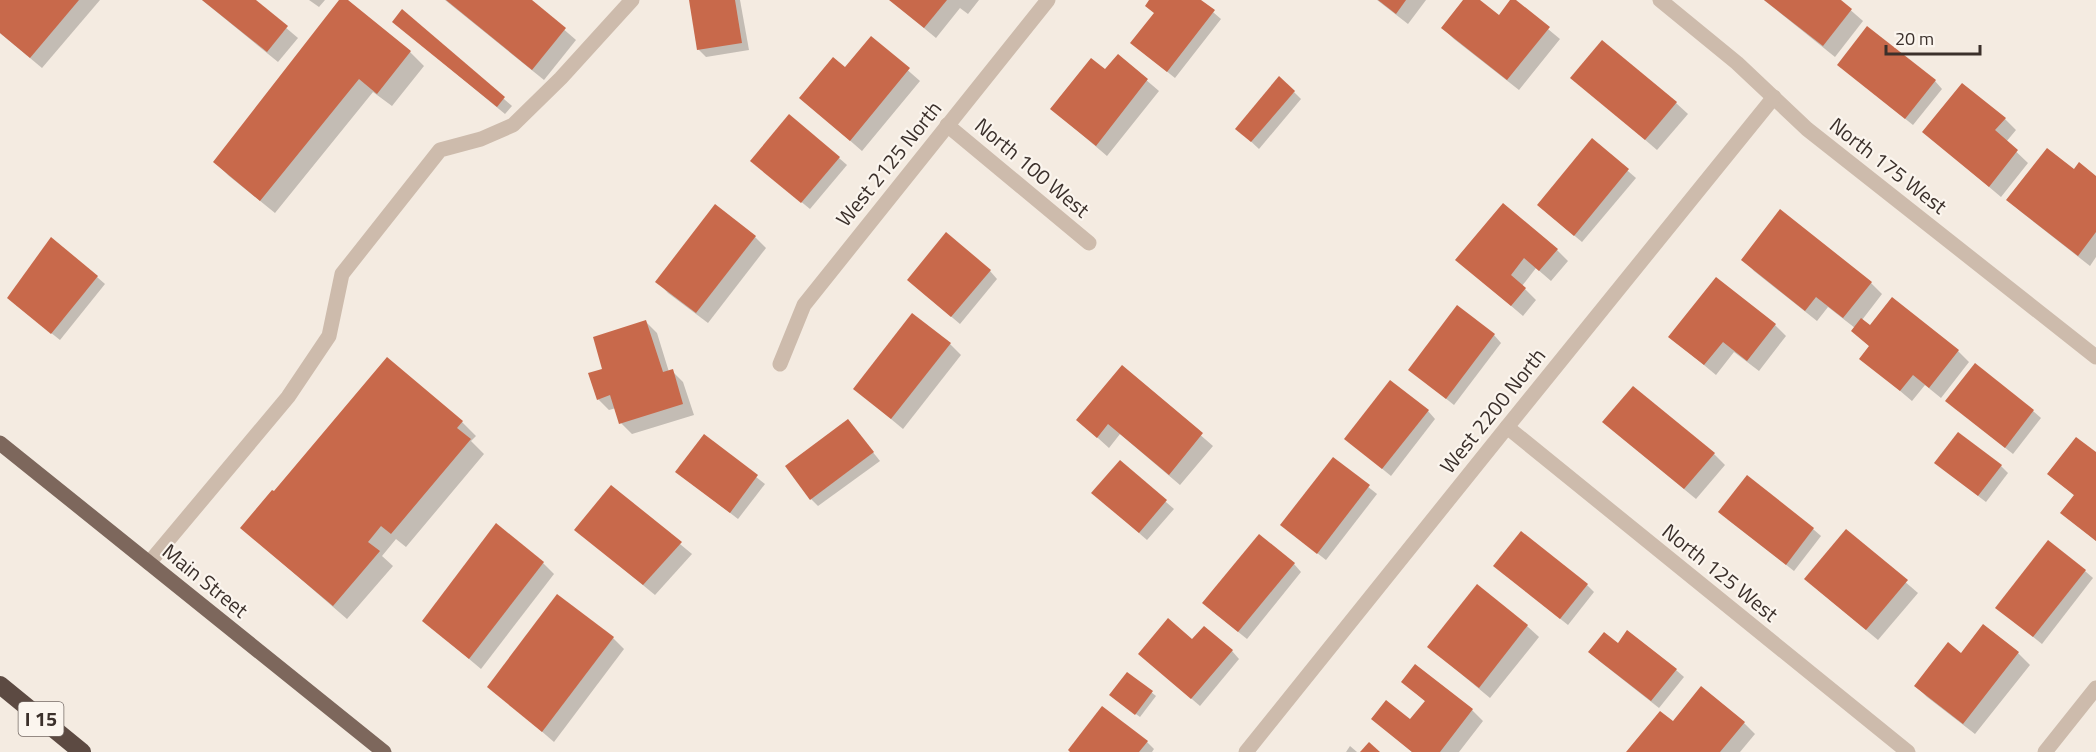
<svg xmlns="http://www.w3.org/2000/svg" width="2096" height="752" viewBox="0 0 2096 752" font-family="'Titillium Web',sans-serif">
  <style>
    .shadow { fill: #0003 }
    .building { fill: #c8694b }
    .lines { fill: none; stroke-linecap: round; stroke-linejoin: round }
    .minor { stroke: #cdbbac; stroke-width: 15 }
    .major { stroke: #7d675c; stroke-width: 15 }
    .highway { stroke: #5c4a42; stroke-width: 18 }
    .labels { text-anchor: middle; stroke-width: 4.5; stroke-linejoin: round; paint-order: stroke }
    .shield { fill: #fbf5ee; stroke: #756b66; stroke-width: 1.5 }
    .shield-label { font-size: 20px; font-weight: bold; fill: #3b302b }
    .street-label { font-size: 21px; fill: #3b302b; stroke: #fbf5ee }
  </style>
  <rect width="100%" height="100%" fill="#f4ebe1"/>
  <!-- shadow -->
  <g class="shadow">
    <path d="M0 0H100L42 68 0 33Z"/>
    <path d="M202 0H253L298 38 278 62Z"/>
    <path d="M309 0H325L319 7Z"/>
    <path d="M341 0H345L410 52 424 66 392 106 373 92 275 213 229 176 215 162Z"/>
    <path d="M445 0H530L576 40 544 80Z"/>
    <path d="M692 0H740L749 50 706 57 698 49Z"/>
    <path d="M890 0H979L968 14 960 8 936 38Z"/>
    <path d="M1151 0H1199L1221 19 1175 78 1140 50 1155 14Z"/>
    <path d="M1377 0H1426L1408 24Z"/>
    <path d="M1465 0H1478L1499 17 1513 0 1560 39 1519 90 1454 39 1443 28Z"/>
    <path d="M1764 0H1839L1863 21 1835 57Z"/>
    <path d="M402 11 512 106 505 114 394 22Z"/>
    <path d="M871 38 920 81 862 151 801 98 845 69Z"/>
    <path d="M1118 56 1159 91 1107 156 1052 109 1106 72Z"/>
    <path d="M1847 72 1935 81 1942 89 1913 125Z"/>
    <path d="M1573 78 1676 103 1688 114 1657 150Z"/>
    <path d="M1294 92 1301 99 1259 149 1245 136Z"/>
    <path d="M2005 119 2016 130 2006 142 2028 163 2001 197 1924 132Z"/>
    <path d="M1592 140 1636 178 1582 242 1546 212Z"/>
    <path d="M839 158 847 165 810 209 760 168Z"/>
    <path d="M2074 171 2096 177V257L2090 266 2020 211 2008 200Z"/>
    <path d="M755 237 766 248 708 323 668 293 657 281Z"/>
    <path d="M1557 250 1568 261 1551 281 1536 268 1522 286 1536 300 1523 316 1457 260Z"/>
    <path d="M1743 259 1871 283 1882 294 1862 320 1870 327 1958 351 1969 362 1941 398 1925 385 1912 401 1861 358 1870 347 1853 331 1855 328 1828 307 1817 321 1754 271Z"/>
    <path d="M990 271 997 279 960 324 916 287Z"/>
    <path d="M97 277 105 284 60 340 16 305Z"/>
    <path d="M646 322 657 333 669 372 672 371 683 382 694 415 632 434 621 423 616 408 609 410 598 399 604 369Z"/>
    <path d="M1775 325 1786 336 1759 371 1734 352 1716 375 1670 337Z"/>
    <path d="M1494 335 1501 343 1454 405 1410 370Z"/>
    <path d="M950 344 961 355 903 429 855 389Z"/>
    <path d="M387 359 462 422 476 436 471 441 484 454 406 547 396 539 382 556 393 566 347 619 242 528 274 493Z"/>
    <path d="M1122 367 1213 446 1180 485 1120 434 1109 448 1078 420Z"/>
    <path d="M1955 408 2033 411 2041 418 2013 454Z"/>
    <path d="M1428 411 1435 419 1391 476 1346 439Z"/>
    <path d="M848 421 880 461 818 506 811 499Z"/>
    <path d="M1616 433 1714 454 1725 465 1696 499Z"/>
    <path d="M704 436 765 484 738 519 677 472Z"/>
    <path d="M2096 454V541L2062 512 2075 496 2049 474Z"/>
    <path d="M1333 459 1377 494 1326 560 1290 532Z"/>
    <path d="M1120 462 1174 509 1147 540 1101 500Z"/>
    <path d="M2001 466 2008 473 1986 502 1944 470Z"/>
    <path d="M611 487 692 554 655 595 576 530Z"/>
    <path d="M1727 519 1813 529 1821 536 1794 571Z"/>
    <path d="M1846 531 1918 593 1878 640 1818 590Z"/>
    <path d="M543 563 554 574 481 669 424 621Z"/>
    <path d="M1294 564 1301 572 1247 639 1212 611Z"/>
    <path d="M2085 571 2093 578 2042 644 1997 608Z"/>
    <path d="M1503 573 1587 585 1594 592 1568 625Z"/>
    <path d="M1477 586 1527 626 1539 637 1490 698 1429 647Z"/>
    <path d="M1983 627 2018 653 2030 665 1975 734 1927 697 1916 686 1962 655Z"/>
    <path d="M613 638 624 649 554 742 489 686Z"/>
    <path d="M1618 645 1676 670 1684 677 1659 708 1598 660Z"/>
    <path d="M1232 651 1239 659 1200 706 1148 661Z"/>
    <path d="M1416 666 1472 710 1483 721 1459 752H1412L1373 719 1411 721 1426 702 1403 682Z"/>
    <path d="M1128 674 1156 696 1140 717 1115 699Z"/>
    <path d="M1673 723H1744L1755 734 1740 752H1628Z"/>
    <path d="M1147 742 1154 749 1152 752H1072Z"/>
    <path d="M1350 746 1357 752H1346Z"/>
  </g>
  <!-- building -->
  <g class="building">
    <path d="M0 0H79L30 58 0 33Z"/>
    <path d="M202 0H256L288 26 267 52Z"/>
    <path d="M339 0H348L411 51 377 94 359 79 260 201 213 162Z"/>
    <path d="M446 0H532L566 28 532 70Z"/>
    <path d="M689 0H735L742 43 697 50Z"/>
    <path d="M889 0H947L924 28Z"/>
    <path d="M1149 0H1201L1215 10 1167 72 1130 43 1154 13 1145 6Z"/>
    <path d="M1378 0H1406L1396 14Z"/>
    <path d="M1463 0H1480L1499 15 1510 0H1516L1550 27 1507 80 1441 28Z"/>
    <path d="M1764 0H1841L1852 9 1823 46Z"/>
    <path d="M402 9 505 97 497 107 392 22Z"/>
    <path d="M1867 26 1936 80 1905 119 1837 65Z"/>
    <path d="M871 36 910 68 850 141 799 98 833 57 845 67Z"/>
    <path d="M1602 40 1677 102 1645 140 1570 78Z"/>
    <path d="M1118 54 1148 79 1096 146 1050 109 1091 58 1105 69Z"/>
    <path d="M1279 76 1295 91 1251 142 1235 129Z"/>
    <path d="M1962 83 2006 118 1995 130 2018 150 1989 187 1922 132Z"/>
    <path d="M789 114 840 157 801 203 750 161Z"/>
    <path d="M1592 138 1629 169 1574 236 1537 205Z"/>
    <path d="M2047 148 2074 169 2079 162 2096 176V232L2078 256 2006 200Z"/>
    <path d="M1503 203 1558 249 1539 271 1524 258 1511 275 1526 288 1511 306 1455 260Z"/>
    <path d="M715 204 756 236 696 313 655 282Z"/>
    <path d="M1780 209 1872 282 1843 318 1816 297 1805 311 1741 260Z"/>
    <path d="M946 232 991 270 951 317 907 280Z"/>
    <path d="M51 237 98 276 51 334 7 298Z"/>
    <path d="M1716 277 1776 324 1747 361 1723 342 1704 365 1668 337Z"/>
    <path d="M1892 297 1959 350 1929 388 1913 375 1900 391 1859 359 1869 346 1851 331 1861 318 1870 325Z"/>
    <path d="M1457 305 1495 334 1446 399 1408 370Z"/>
    <path d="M912 313 951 343 891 419 853 389Z"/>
    <path d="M646 320 663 372 673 369 683 404 619 424 610 395 597 400 588 373 602 369 593 337Z"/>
    <path d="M387 357 463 421 457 428 471 439 391 534 381 526 368 542 380 551 333 606 240 528 272 490 274 491Z"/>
    <path d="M1975 363 2034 410 2005 448 1945 401Z"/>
    <path d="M1122 365 1203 433 1169 475 1108 424 1097 438 1076 420Z"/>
    <path d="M1390 380 1429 410 1382 469 1344 439Z"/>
    <path d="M1633 386 1715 453 1684 489 1602 422Z"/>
    <path d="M848 419 874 452 810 500 785 466Z"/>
    <path d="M1958 432 2002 465 1978 496 1934 463Z"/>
    <path d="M704 434 758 475 730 513 675 472Z"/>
    <path d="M2076 437 2096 452V541L2060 513 2074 495 2047 474Z"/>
    <path d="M1333 457 1370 485 1317 554 1280 525Z"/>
    <path d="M1120 460 1167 500 1139 533 1091 493Z"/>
    <path d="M1747 475 1814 528 1786 565 1718 512Z"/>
    <path d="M611 485 682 542 643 585 574 530Z"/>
    <path d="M496 523 544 562 469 659 422 621Z"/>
    <path d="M1846 529 1908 580 1866 630 1804 579Z"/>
    <path d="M1521 531 1588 584 1560 619 1493 566Z"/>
    <path d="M1259 534 1295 563 1238 632 1202 603Z"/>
    <path d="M2048 540 2086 570 2033 637 1995 608Z"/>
    <path d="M1477 584 1528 625 1479 688 1427 647Z"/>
    <path d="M557 594 614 637 542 732 487 687Z"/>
    <path d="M1168 618 1192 639 1204 626 1233 650 1191 699 1138 654Z"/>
    <path d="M1983 624 2019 652 1963 724 1914 686 1948 642 1961 653Z"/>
    <path d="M1627 630 1677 669 1651 701 1588 652 1604 632 1618 643Z"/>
    <path d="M1415 664 1473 709 1440 752H1412L1371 719 1386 700 1410 719 1425 701 1401 682Z"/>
    <path d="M1127 672 1153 691 1135 715 1109 695Z"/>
    <path d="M1701 686 1745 722 1720 752H1626L1660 711 1673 721Z"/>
    <path d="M1102 706 1148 741 1139 752H1070L1068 750Z"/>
    <path d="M1369 742 1380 752H1360Z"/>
  </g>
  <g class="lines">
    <!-- minor -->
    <g class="minor">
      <path d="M1660 0 1737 63 1807 129 2096 357"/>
      <path d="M947 125 1089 243"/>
      <path d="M780 364 804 305 1048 0"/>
      <path d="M1507 427 1908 752"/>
      <path d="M149 563 288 397 329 336 342 274 440 150 481 139 513 125 561 78 632 0"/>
      <path d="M1246 752 1507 427 1774 97"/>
      <path d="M2045 752 2096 688"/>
    </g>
    <!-- major -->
    <path class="major" d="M0 443 384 752"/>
    <!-- highway -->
    <path class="highway" d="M0 685 82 752"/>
  </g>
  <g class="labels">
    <!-- shield labels -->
    <rect class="shield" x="18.5" y="702" width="45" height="34" rx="4.5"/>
    <g class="shield-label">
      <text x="41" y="726">I 15</text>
    </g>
    <!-- street labels -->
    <g class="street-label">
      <text transform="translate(889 164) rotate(-51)" y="7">West 2125 North</text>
      <text transform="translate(1888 166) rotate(38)" y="7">North 175 West</text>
      <text transform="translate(1032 168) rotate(40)" y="7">North 100 West</text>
      <text transform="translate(1493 411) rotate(-51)" y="7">West 2200 North</text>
      <text transform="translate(1720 573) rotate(39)" y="7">North 125 West</text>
      <text transform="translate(205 581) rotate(39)" y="7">Main Street</text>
    </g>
  </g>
  <!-- scale -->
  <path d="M1886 45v9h94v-9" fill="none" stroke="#3b302b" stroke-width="3"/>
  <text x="1895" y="45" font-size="18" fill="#3b302b" stroke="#fbf5ee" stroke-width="4.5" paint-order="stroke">20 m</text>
</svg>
